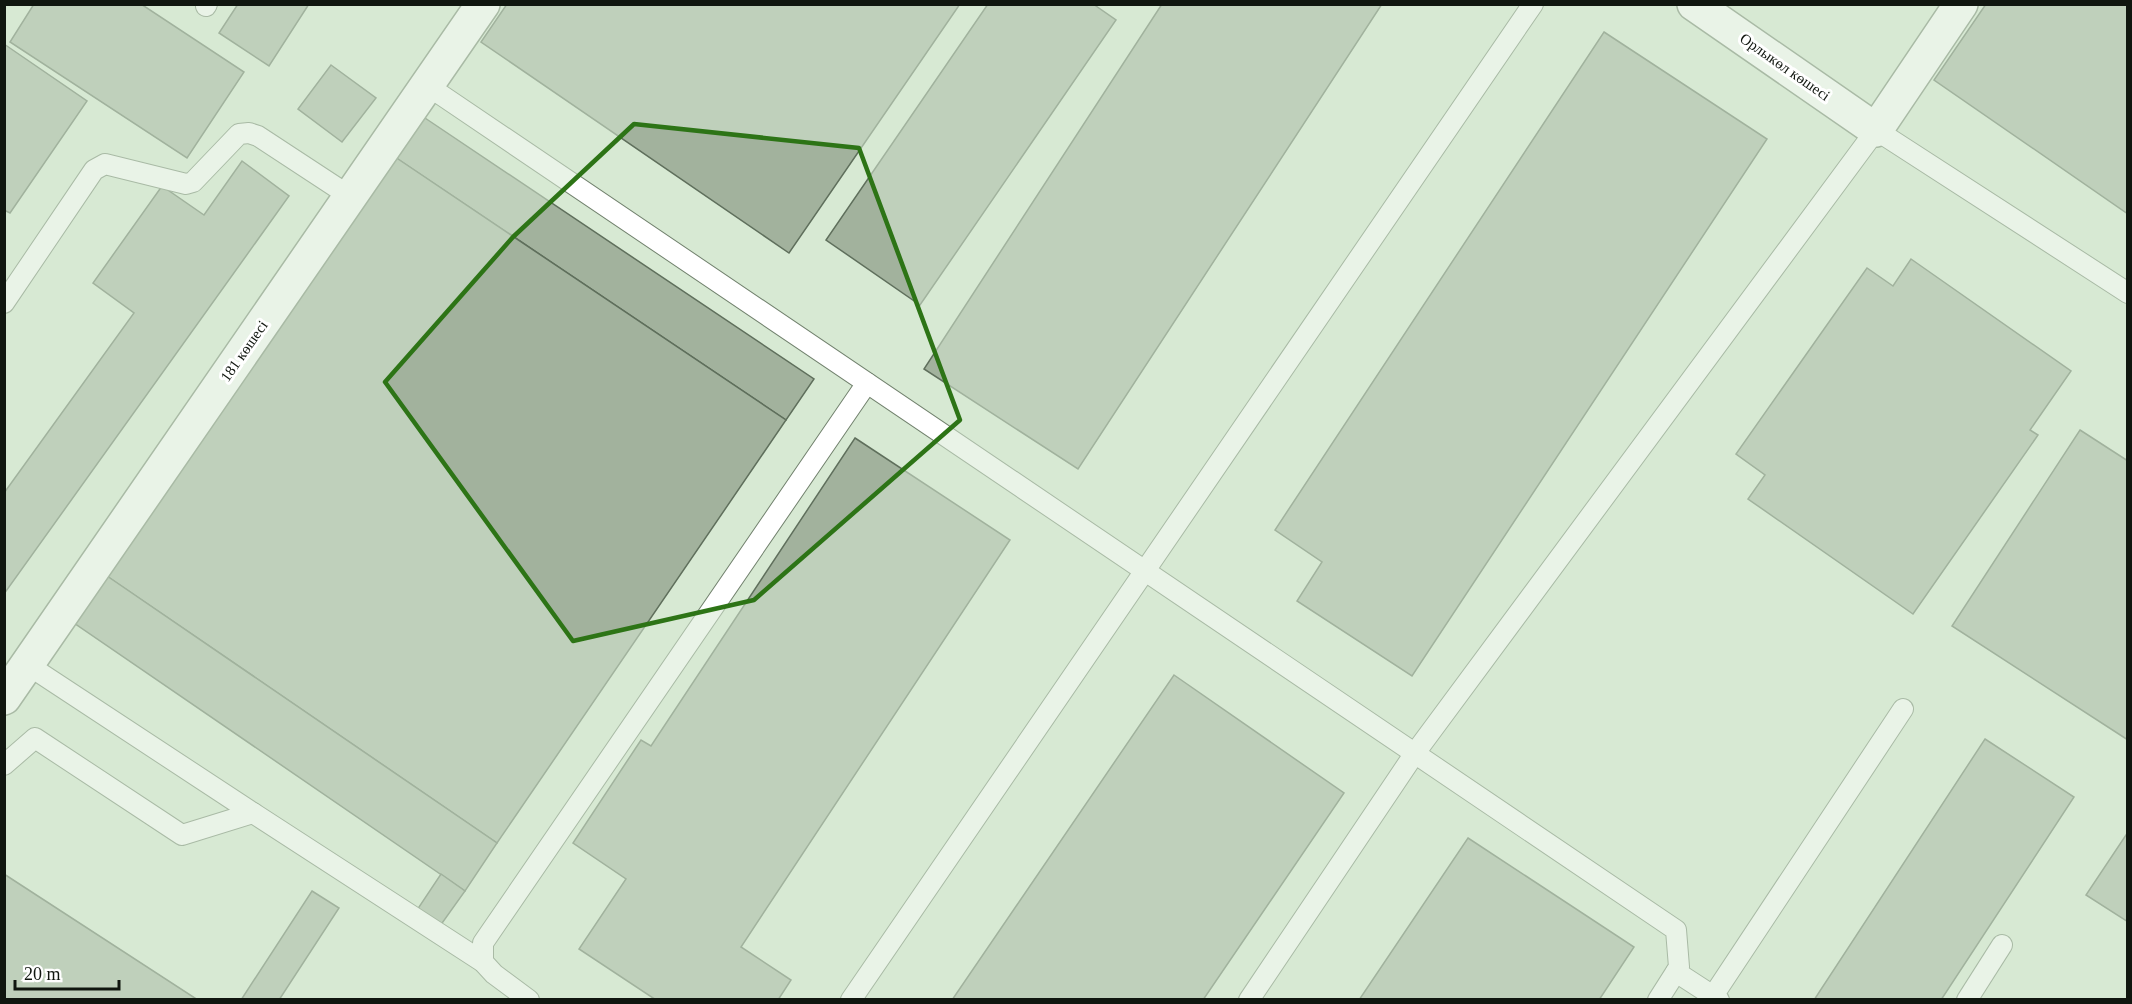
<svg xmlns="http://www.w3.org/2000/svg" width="2132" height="1004" viewBox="0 0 2132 1004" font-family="Georgia,serif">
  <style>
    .building { fill: #a2b29d; stroke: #5f6f5c; stroke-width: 1.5 }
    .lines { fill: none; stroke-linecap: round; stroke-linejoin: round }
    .service-casing { stroke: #72826e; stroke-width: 22 }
    .minor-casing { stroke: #72826e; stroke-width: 36 }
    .service { stroke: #fff; stroke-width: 20 }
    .minor { stroke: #fff; stroke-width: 33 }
    .marked { fill: none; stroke: #2d7416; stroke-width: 4.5; stroke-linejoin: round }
    .labels { text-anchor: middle; stroke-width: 6; stroke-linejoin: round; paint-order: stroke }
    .street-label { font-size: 15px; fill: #10160f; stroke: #fff }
  </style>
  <rect width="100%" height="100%" fill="#d7e9d3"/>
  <!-- building -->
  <g class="building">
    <path d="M34 4H141L244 72 187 158 10 42Z"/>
    <path d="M238 4H309L269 66 219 33Z"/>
    <path d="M507 4H960L789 253 481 42Z"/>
    <path d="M988 4H1093L1116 20 920 305 826 240Z"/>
    <path d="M1162 4H1382L1078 469 924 369Z"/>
    <path d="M1986 4H2128V214L1934 80Z"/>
    <path d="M1604 32 1767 139 1412 676 1297 601 1322 562 1275 530Z"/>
    <path d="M4 44 87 101 10 213 4 210Z"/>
    <path d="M331 65 376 98 342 142 298 109Z"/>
    <path d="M422 116 814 379 786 420 395 157Z"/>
    <path d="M395 157 786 420 497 843 107 576Z"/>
    <path d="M242 161 289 196 4 594V493L134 313 93 283 162 186 204 215Z"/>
    <path d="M1911 259 2071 371 2030 430 2038 435 1913 614 1748 499 1765 475 1736 454 1867 268 1893 286Z"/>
    <path d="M2080 430 2128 461V740L1952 626Z"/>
    <path d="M855 438 1010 540 741 947 791 980 778 1000H656L579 949 626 879 573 843 641 740 651 746Z"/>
    <path d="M107 576 497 843 465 891 74 623Z"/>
    <path d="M1174 675 1344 793 1203 1000H952Z"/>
    <path d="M1985 739 2074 797 1941 1000H1814Z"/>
    <path d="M2128 832V922L2086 895Z"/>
    <path d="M1468 838 1634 947 1599 1000H1359Z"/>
    <path d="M4 874 198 1000H4Z"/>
    <path d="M441 874 465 891 440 926 417 910Z"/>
    <path d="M312 891 339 908 279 1000H241Z"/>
  </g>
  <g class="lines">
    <defs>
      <g id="service">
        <path d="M206 6 207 4"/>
        <path d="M428 86 1676 930 1679 967 1658 1000"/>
        <path d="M4 303 94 170 105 164 186 184 193 182 239 134 249 133 258 136 351 197"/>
        <path d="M28 665 253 813"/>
        <path d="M4 765 35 738 182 835 253 813 483 962 494 974 529 1000"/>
        <path d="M483 962V943L867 383"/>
        <path d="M1676 972 1713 996"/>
        <path d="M851 1000 1533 4"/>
        <path d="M1249 1000 1415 753 1876 130 2128 293"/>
        <path d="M1719 1000 1713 996 1903 709"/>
        <path d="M1967 1000 2002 945"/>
      </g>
      <g id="minor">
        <path d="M1694 4 1876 130 1961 4"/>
        <path d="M4 698 483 4"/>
      </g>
    </defs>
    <!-- service casing -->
    <use href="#service" class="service-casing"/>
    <!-- minor casing -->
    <use href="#minor" class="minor-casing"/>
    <!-- service -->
    <use href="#service" class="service"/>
    <!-- minor -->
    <use href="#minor" class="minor"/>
  </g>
  <!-- marked area -->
  <path d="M0 0H2132V1004H0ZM634 124 859 148 960 420 754 600 573 641 385 382 513 237Z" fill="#d7e9d3" fill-opacity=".55" fill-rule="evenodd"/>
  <path class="marked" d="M634 124 859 148 960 420 754 600 573 641 385 382 513 237Z"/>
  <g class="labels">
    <!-- street labels -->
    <g class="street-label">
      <text transform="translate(1785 67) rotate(35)" y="5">Орлыкөл көшесі</text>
      <text transform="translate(244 351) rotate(-55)" y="5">181 көшесі</text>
    </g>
  </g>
  <!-- border -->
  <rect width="2132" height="1004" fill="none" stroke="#10160f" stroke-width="12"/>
  <!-- scale -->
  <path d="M15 980v9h104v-9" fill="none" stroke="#10160f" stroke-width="3"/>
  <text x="24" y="980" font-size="18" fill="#10160f" stroke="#ffffff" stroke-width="4.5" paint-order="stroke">20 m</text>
</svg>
